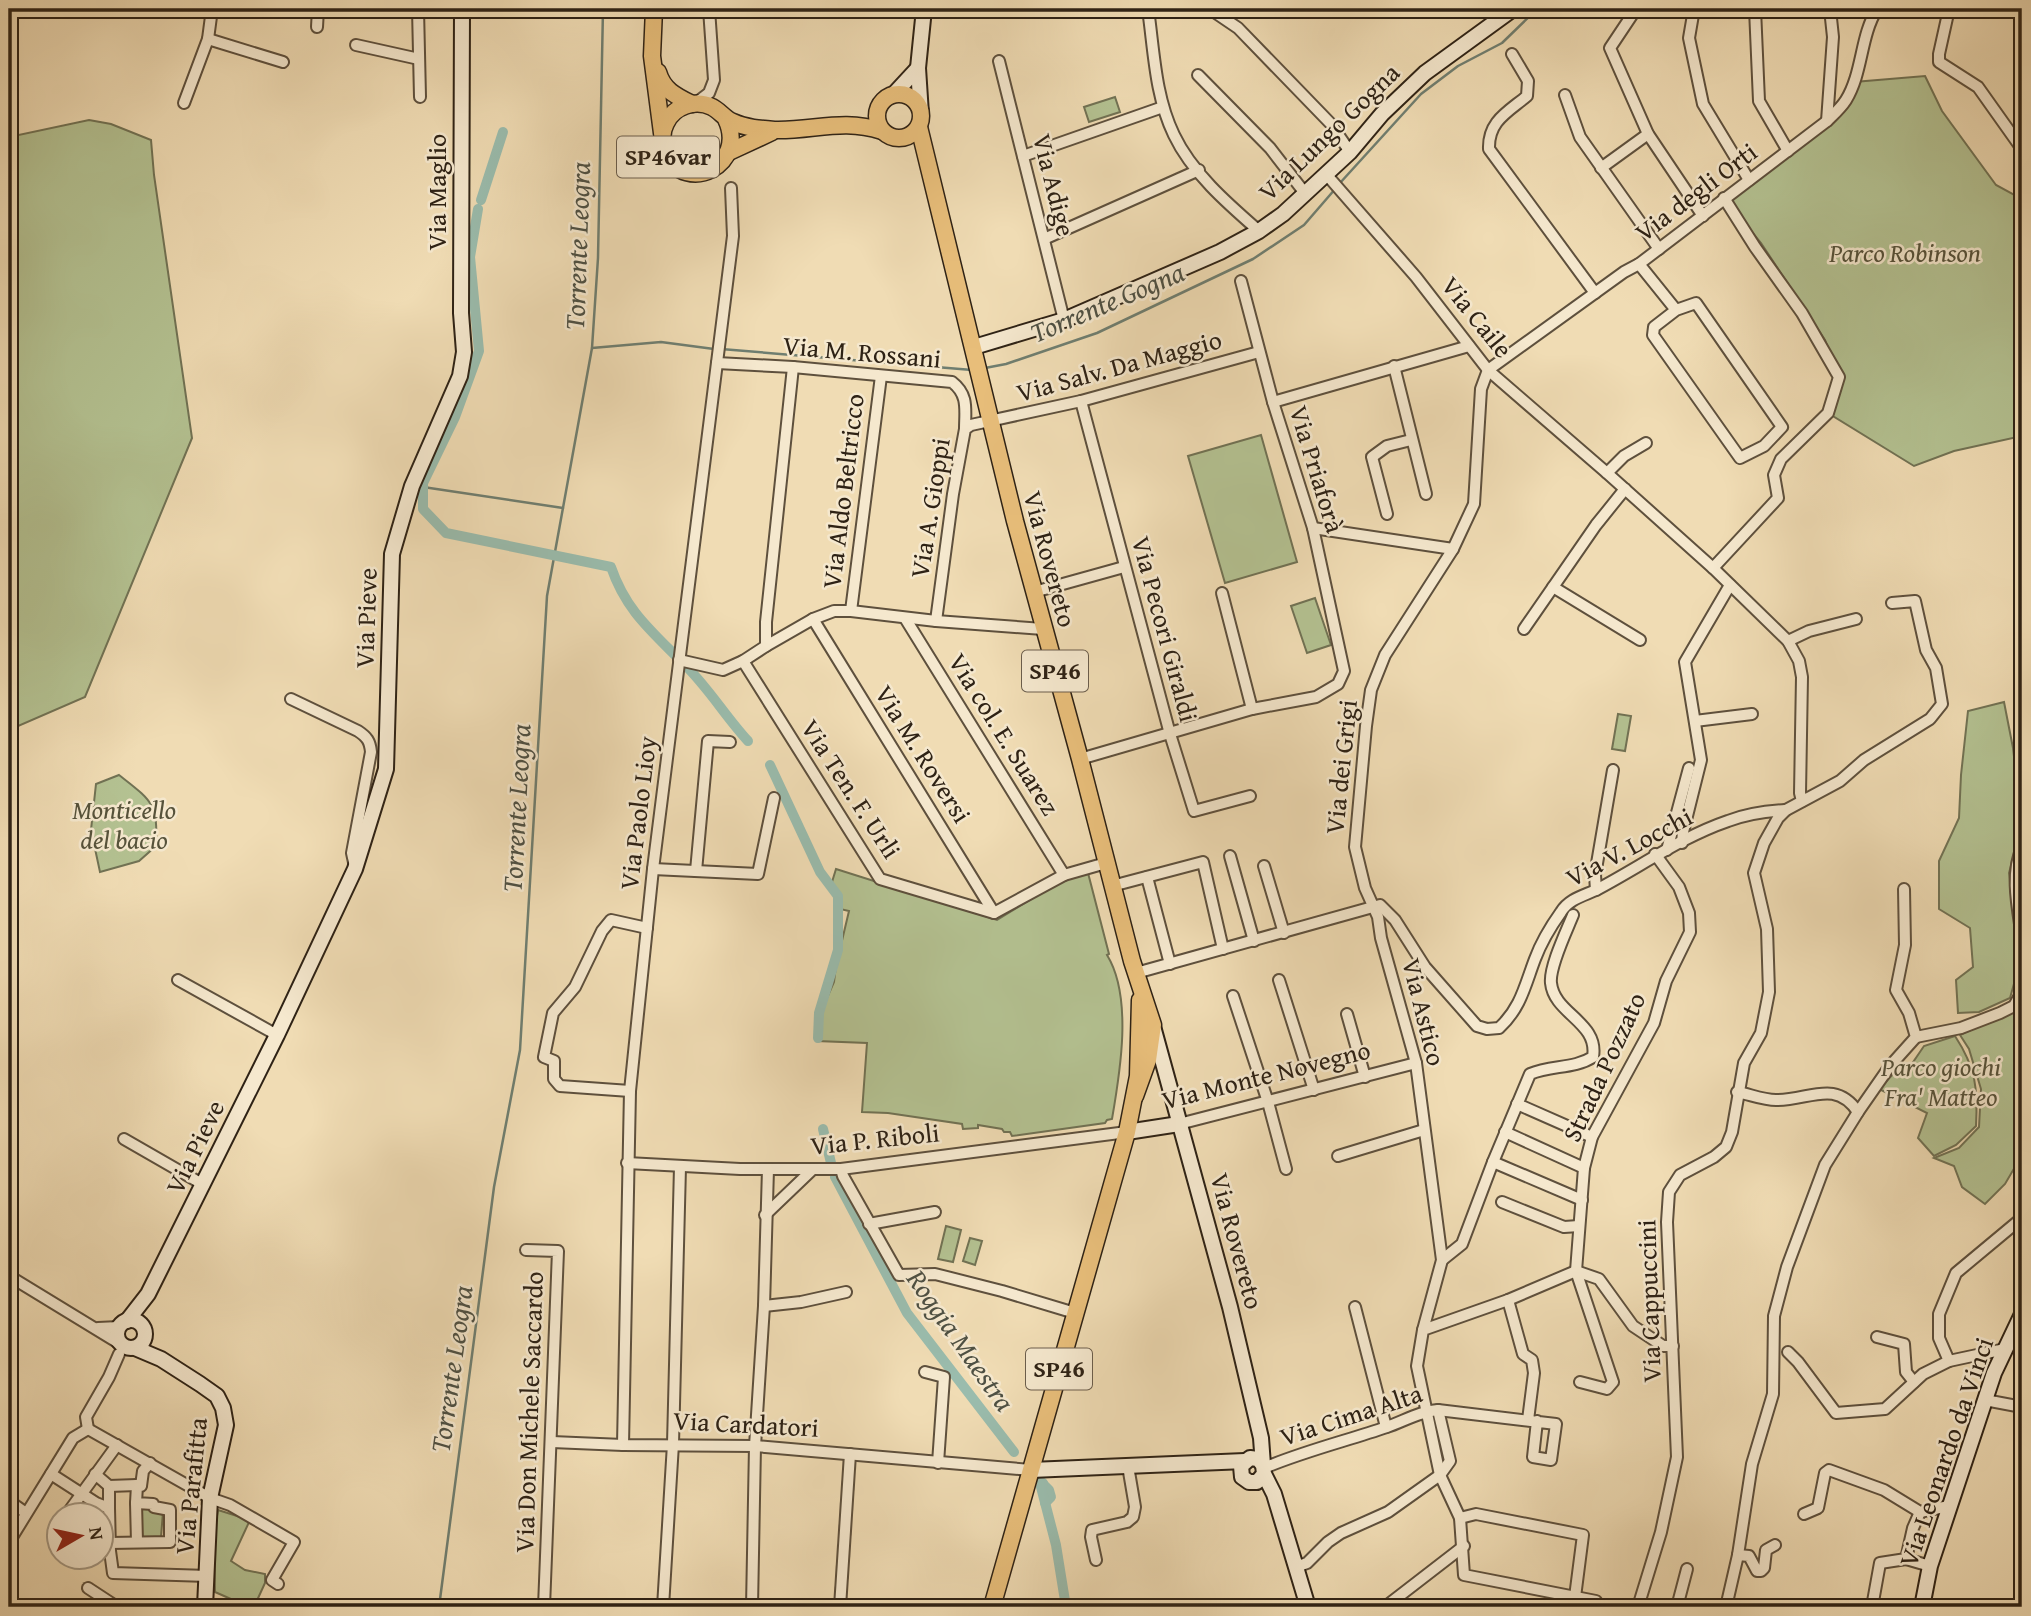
<svg xmlns="http://www.w3.org/2000/svg" width="2031" height="1616" viewBox="0 0 2031 1616" font-family="'Gentium Book Plus',serif">
  <style>
    .green { fill: #b4c292; stroke: #717254; stroke-width: 2 }
    .lines { fill: none; stroke-linecap: round; stroke-linejoin: round }
    .stream { stroke: #6f7e70; stroke-width: 2.5 }
    .canal { stroke: #9abcad; stroke-width: 10 }
    .street-casing { stroke: #5e503d; stroke-width: 14 }
    .secondary-casing { stroke: #2e2215; stroke-width: 18 }
    .primary-casing { stroke: #2e2215; stroke-width: 19 }
    .street { stroke: #f5e8ce; stroke-width: 10 }
    .secondary { stroke: #f5e8ce; stroke-width: 14 }
    .primary { stroke: #e8be7a; stroke-width: 16 }
    .labels { text-anchor: middle; stroke-width: 5; stroke-linejoin: round; paint-order: stroke }
    .shield { fill: #f5e8ce; stroke: #6a5d4c; stroke-width: 2 }
    .shield-label { font-size: 24px; font-weight: bold; fill: #2e2215 }
    .street-label { font-size: 26px; fill: #2e2215; stroke: #f5e8ce }
    .park-label { font-size: 26px; font-style: italic; fill: #56523a; stroke: #f5e8ce }
    .water-label { font-size: 28px; font-style: italic; fill: #4e5043; stroke: #f5e8ce }
  </style>
  <rect width="100%" height="100%" fill="#f0dcb4"/>
  <filter id="stains"><feTurbulence type="fractalNoise" baseFrequency=".00286" numOctaves="4"/><feColorMatrix values="0 0 0 0 .2 0 0 0 0 .09 0 0 0 0 .02 0 0 0 .5 -.17"/></filter>
  <radialGradient id="worn" r=".72"><stop offset=".6" stop-color="#630" stop-opacity="0"/><stop offset="1" stop-color="#630" stop-opacity=".3"/></radialGradient>
  <!-- green -->
  <g class="green">
    <path d="M1925 76 1942 111 1996 185 2022 199V436L1954 451 1914 466 1828 413 1839 377 1825 340 1761 243 1724 198 1827 121 1854 82Z"/>
    <path d="M1115 97 1120 112 1089 122 1084 107Z"/>
    <path d="M89 120 111 124 151 140 154 175 192 438 85 697 9 730V137Z"/>
    <path d="M1261 435 1297 562 1225 583 1188 456Z"/>
    <path d="M1315 598 1331 645 1307 653 1291 606Z"/>
    <path d="M2004 702 2013 748 2022 824 2009 873 2019 966 2010 998 1979 1012 1958 1013 1956 980 1973 967 1970 928 1939 909V861L1959 818 1961 775 1968 711Z"/>
    <path d="M1618 714 1631 716 1625 751 1612 749Z"/>
    <path d="M119 775C152 801 158 803 156 846L139 861 100 872 91 830 96 784Z"/>
    <path d="M836 869 997 920 1069 876 1088 873 1109 954 1107 955C1133 997 1120 1073 1112 1119L1107 1120 1105 1123 1012 1136 1010 1132H1004L1002 1129 978 1125V1128L963 1129 962 1124 888 1113 862 1112 867 1043 817 1041 823 1007 834 982 836 966 849 911 840 909 832 882Z"/>
    <path d="M2022 1001V1155L2005 1184 1985 1204 1962 1187 1954 1166 1934 1158 1959 1148 1979 1127 1981 1089 1969 1049 1960 1035 2019 1007Z"/>
    <path d="M1955 1036C1976 1068 1978 1089 1976 1126L1956 1145 1934 1156 1918 1138 1927 1113 1879 1089 1895 1072 1907 1071 1924 1046Z"/>
    <path d="M946 1226 961 1230 953 1262 938 1259Z"/>
    <path d="M970 1238 982 1241 975 1265 963 1261Z"/>
    <path d="M82 1498 104 1512V1523H102V1514H72Z"/>
    <path d="M142 1506 163 1512 161 1537H144L138 1534V1514L142 1511Z"/>
    <path d="M218 1510 250 1520 231 1561 245 1570 265 1574V1583L254 1607H249L215 1592 214 1534Z"/>
  </g>
  <g class="lines">
    <!-- stream -->
    <g class="stream">
      <path d="M1340 183 1421 94 1458 66 1502 43 1537 9"/>
      <path d="M592 348 661 342 714 349"/>
      <path d="M721 349 972 370"/>
      <path d="M985 368 1006 364 1097 333 1253 259 1304 225 1336 188"/>
      <path d="M423 487 563 508"/>
      <path d="M439 1607 494 1187 520 1050 547 596 592 348 598 258 603 9"/>
    </g>
    <!-- canal -->
    <g class="canal">
      <path d="M481 200 503 132"/>
      <path d="M478 209 470 257 479 351 455 417 423 483V509L446 533 611 567C625 608 648 628 678 658"/>
      <path d="M683 663C708 687 725 716 748 741"/>
      <path d="M770 765 820 872 838 896V950L819 1013 818 1038"/>
      <path d="M823 1129 831 1163"/>
      <path d="M835 1177 907 1313 1014 1452"/>
      <path d="M1041 1482 1049 1490 1051 1497 1045 1503"/>
      <path d="M1043 1483 1041 1487 1056 1545 1066 1607"/>
    </g>
    <defs>
      <g id="street">
        <path d="M418 9 420 97"/>
        <path d="M1148 9C1154 51 1155 96 1174 135 1192 173 1228 204 1259 231"/>
        <path d="M1210 9 1238 28 1331 124 1350 152"/>
        <path d="M1636 9 1610 48 1648 134 1703 216"/>
        <path d="M1694 9 1689 38 1703 104 1749 180"/>
        <path d="M1755 9 1759 101 1788 151"/>
        <path d="M1949 9 1939 54V62L1978 87 2022 149"/>
        <path d="M317 27 318 9"/>
        <path d="M208 39 283 62"/>
        <path d="M356 45 419 59"/>
        <path d="M1512 54 1528 81 1527 96C1508 112 1488 121 1489 149L1595 293"/>
        <path d="M999 61 1064 320"/>
        <path d="M1198 75 1270 148 1304 192"/>
        <path d="M1565 95 1580 137 1659 249"/>
        <path d="M184 103 208 39 212 9"/>
        <path d="M696 103 709 93 714 80 709 9"/>
        <path d="M1827 121 1833 37 1830 9"/>
        <path d="M1023 156 1163 107"/>
        <path d="M1601 168 1648 134"/>
        <path d="M1326 174 1416 277 1488 370 1607 473 1713 568 1788 641 1799 661 1802 677 1800 793 1802 801"/>
        <path d="M1044 239 1199 170"/>
        <path d="M1639 264 1676 310 1654 327 1653 335 1740 458 1764 446 1782 427 1696 303 1676 310"/>
        <path d="M717 363 793 367 952 382C969 395 965 410 965 429"/>
        <path d="M1394 366 1426 494"/>
        <path d="M1081 401 1170 734 1194 811 1250 796"/>
        <path d="M1273 402 1469 346"/>
        <path d="M1607 473 1624 456 1646 443"/>
        <path d="M1387 514 1372 457 1387 446 1411 440"/>
        <path d="M1313 528 1453 549"/>
        <path d="M1713 568 1778 498 1774 475 1781 459 1828 413 1839 377 1802 313 1755 247 1724 198"/>
        <path d="M1553 587 1640 640"/>
        <path d="M1034 592 1124 567"/>
        <path d="M1222 593 1252 709"/>
        <path d="M851 611 881 376"/>
        <path d="M905 618 1064 875"/>
        <path d="M813 619 994 913"/>
        <path d="M936 621 953 494 965 429 971 425 1081 401 1259 352"/>
        <path d="M1524 629 1596 525 1625 489"/>
        <path d="M1788 641 1809 631 1856 619"/>
        <path d="M766 646V622L793 367"/>
        <path d="M679 660 723 670 743 661 766 646 813 619 834 611H851L936 621 1043 629"/>
        <path d="M743 661 880 879 994 913 1064 875 1106 863"/>
        <path d="M291 699 358 731C367 737 370 741 371 752L352 853 355 867"/>
        <path d="M1695 721 1752 714"/>
        <path d="M1080 759 1252 709 1316 697 1338 684 1344 671 1313 528 1273 402 1241 281"/>
        <path d="M1682 843 1683 832 1701 760 1685 662 1730 585"/>
        <path d="M2022 848C2010 874 2018 909 2022 937"/>
        <path d="M1667 850 1689 768"/>
        <path d="M1230 856 1254 941"/>
        <path d="M1264 866 1284 933"/>
        <path d="M653 869 758 874 774 798"/>
        <path d="M696 871 708 741 730 742"/>
        <path d="M1147 877 1170 964"/>
        <path d="M1112 886 1203 862 1223 949"/>
        <path d="M1596 890 1595 875 1613 770"/>
        <path d="M1136 973 1380 905 1395 920 1425 967 1477 1026 1487 1029 1499 1028C1521 1008 1525 985 1535 959 1541 943 1551 926 1561 912 1569 899 1583 896 1596 890 1640 867 1681 837 1728 821 1746 814 1767 811 1786 810"/>
        <path d="M178 980 277 1035"/>
        <path d="M1279 980 1314 1090"/>
        <path d="M1233 996 1268 1102 1286 1169"/>
        <path d="M1347 1014 1365 1077"/>
        <path d="M1916 1037 1961 1028 2000 1013 2014 1006 2022 992"/>
        <path d="M630 1091 560 1086 554 1079V1061L544 1057 553 1013 575 987 602 931 611 920 647 928"/>
        <path d="M1737 1092C1749 1094 1763 1100 1776 1100 1808 1101 1835 1078 1858 1112"/>
        <path d="M1517 1104 1592 1137"/>
        <path d="M1179 1124 1416 1063"/>
        <path d="M1505 1132 1584 1168"/>
        <path d="M124 1139 204 1185"/>
        <path d="M1338 1156 1424 1130"/>
        <path d="M1493 1162 1582 1200"/>
        <path d="M627 1163 740 1169H841L1127 1132"/>
        <path d="M841 1169 843 1176 899 1275 935 1274 1002 1291 1075 1313"/>
        <path d="M1502 1202 1564 1227 1579 1226"/>
        <path d="M765 1215 812 1170"/>
        <path d="M869 1224 935 1212"/>
        <path d="M526 1250 558 1251 544 1607"/>
        <path d="M1442 1260 1462 1244 1493 1162 1530 1074C1551 1065 1574 1069 1593 1057 1599 1022 1554 1014 1551 983 1549 967 1567 930 1573 915"/>
        <path d="M9 1276 122 1345"/>
        <path d="M1508 1300 1523 1354 1532 1360 1534 1373 1528 1420"/>
        <path d="M764 1306 801 1302 846 1292"/>
        <path d="M1355 1307 1386 1427"/>
        <path d="M98 1328 119 1327"/>
        <path d="M1423 1330 1442 1260 1416 1063 1381 938 1378 917 1365 888 1355 847 1366 726 1371 690 1385 655 1453 549 1474 504 1481 389 1488 370 1624 272 1639 264 1827 121C1833 115 1841 108 1846 100 1863 72 1860 37 1877 9"/>
        <path d="M1877 1337 1904 1344 1906 1372 1914 1382"/>
        <path d="M1788 1352 1798 1362 1836 1413 1885 1409 1923 1374 1949 1361 2005 1349"/>
        <path d="M1949 1361 1939 1338V1314L1956 1273 2022 1218"/>
        <path d="M925 1372 944 1377 938 1463"/>
        <path d="M1580 1382 1607 1389 1613 1382 1576 1271 1584 1168 1592 1137 1654 1023 1666 981 1690 932 1689 913 1679 887 1655 854"/>
        <path d="M1985 1400 2022 1407"/>
        <path d="M88 1429 210 1498 230 1505 294 1542 272 1580 278 1584"/>
        <path d="M88 1429 86 1417 109 1377 119 1354"/>
        <path d="M552 1442 623 1445 755 1446 1031 1470"/>
        <path d="M623 1445 630 1091 653 869 733 236 731 188"/>
        <path d="M1264 1468C1304 1451 1346 1441 1387 1427 1404 1421 1421 1411 1438 1410L1556 1424 1551 1460 1533 1457 1537 1421"/>
        <path d="M51 1474 96 1503 109 1508 110 1551 113 1573 208 1576"/>
        <path d="M95 1474 109 1486V1508"/>
        <path d="M109 1486 137 1485"/>
        <path d="M9 1501 26 1513"/>
        <path d="M136 1503 137 1542"/>
        <path d="M1920 1512 1913 1528 1906 1559 1930 1566"/>
        <path d="M67 1514 117 1445"/>
        <path d="M1804 1514 1818 1508 1825 1473 1829 1470 1884 1490 1920 1512 1949 1506"/>
        <path d="M1460 1518 1476 1514 1583 1535 1575 1597"/>
        <path d="M60 1527V1530"/>
        <path d="M9 1542 73 1438 88 1429"/>
        <path d="M110 1543 170 1542V1510L154 1507 153 1504 136 1503 137 1485 141 1486 143 1471 150 1463"/>
        <path d="M1738 1555 1749 1556 1757 1571H1761L1764 1568 1766 1550 1775 1545"/>
        <path d="M1096 1560 1091 1537 1092 1530 1127 1522 1133 1517 1135 1507 1128 1466"/>
        <path d="M1296 1567 1307 1563 1328 1542 1341 1533 1388 1512 1440 1475 1450 1461 1438 1410"/>
        <path d="M88 1588 117 1607"/>
        <path d="M1596 1601 1464 1575 1460 1518 1440 1475 1417 1366 1423 1330 1508 1300 1576 1271 1599 1279 1633 1326 1663 1346H1673"/>
        <path d="M663 1607 673 1444 680 1167"/>
        <path d="M752 1607 755 1446 764 1306 768 1169"/>
        <path d="M840 1607 850 1454"/>
        <path d="M1385 1607 1464 1546"/>
        <path d="M1638 1607 1661 1532 1677 1457 1667 1222 1669 1192 1680 1175 1714 1157 1726 1147 1732 1132 1744 1063 1761 1033 1769 992 1767 929 1754 873 1764 843 1778 818 1786 810 1840 781 1864 760 1930 719 1942 704 1936 668 1926 650 1915 601 1892 603"/>
        <path d="M1677 1607 1687 1569"/>
        <path d="M1726 1607 1738 1555 1752 1464 1773 1394 1774 1316 1787 1267 1825 1165 1858 1112 1890 1066 1916 1037 1909 1013 1896 990 1905 945 1904 889"/>
        <path d="M1872 1607 1880 1563 1906 1559"/>
      </g>
      <g id="secondary">
        <path d="M893 95 918 68"/>
        <path d="M921 114 918 68 924 9"/>
        <path d="M974 347 1064 320 1220 252 1259 231 1283 214 1350 152 1382 114 1425 73 1513 9"/>
        <path d="M1154 1030 1230 1307 1261 1438 1263 1465"/>
        <path d="M1127 1132 1179 1124"/>
        <circle cx="131" cy="1334" r="14"/>
        <path d="M127 1321 148 1294 277 1035 355 869 386 769 392 554 412 486 460 376 464 352 461 313 462 9"/>
        <path d="M135 1348 161 1359 200 1384 217 1396 223 1408 226 1425 210 1498 205 1607"/>
        <path d="M1031 1470 1245 1461"/>
        <path d="M1264 1474 1257 1482H1249L1242 1477 1241 1466 1250 1458 1258 1459 1263 1465 1264 1474 1274 1494 1308 1607"/>
        <path d="M1922 1607 1930 1566 1994 1373 2022 1314"/>
      </g>
      <g id="primary">
        <path d="M654 9 652 56 662 133"/>
        <path d="M658 72C663 90 676 96 692 104"/>
        <circle cx="899" cy="116" r="22"/>
        <path d="M726 119C748 165 686 195 666 154 661 144 661 132 666 123 674 106 695 99 712 107 720 111 725 119 733 122 746 128 761 129 775 130 814 131 843 118 882 131"/>
        <path d="M919 127 1015 521 1080 759 1132 961 1153 1025 1148 1060 1135 1096"/>
        <path d="M729 152 772 132"/>
        <path d="M992 1607 1127 1132 1138 1076 1140 1000"/>
      </g>
    </defs>
    <!-- street casing -->
    <use href="#street" class="street-casing"/>
    <!-- secondary casing -->
    <use href="#secondary" class="secondary-casing"/>
    <!-- primary casing -->
    <use href="#primary" class="primary-casing"/>
    <!-- street -->
    <use href="#street" class="street"/>
    <!-- secondary -->
    <use href="#secondary" class="secondary"/>
    <!-- primary -->
    <use href="#primary" class="primary"/>
  </g>
  <g class="labels">
    <!-- shield labels -->
    <g class="shield">
      <rect x="617" y="136.5" width="102" height="41" rx="5"/>
      <rect x="1022" y="650.5" width="66" height="41" rx="5"/>
      <rect x="1026" y="1348.5" width="66" height="41" rx="5"/>
    </g>
    <g class="shield-label">
      <text x="668" y="165">SP46var</text>
      <text x="1055" y="679">SP46</text>
      <text x="1059" y="1377">SP46</text>
    </g>
    <!-- street labels -->
    <g class="street-label">
      <text transform="translate(1329 132) rotate(-44)" y="9">Via Lungo Gogna</text>
      <text transform="translate(1054 185) rotate(76)" y="9">Via Adige</text>
      <text transform="translate(437 192) rotate(-90)" y="9">Via Maglio</text>
      <text transform="translate(1696 192) rotate(-37)" y="9">Via degli Orti</text>
      <text transform="translate(1477 317) rotate(51)" y="9">Via Caile</text>
      <text transform="translate(862 352) rotate(5)" y="9">Via M. Rossani</text>
      <text transform="translate(1119 366) rotate(-15)" y="9">Via Salv. Da Maggio</text>
      <text transform="translate(1317 469) rotate(73)" y="9">Via Priaforà</text>
      <text transform="translate(843 491) rotate(-83)" y="9">Via Aldo Beltricco</text>
      <text transform="translate(930 508) rotate(-81)" y="9">Via A. Gioppi</text>
      <text transform="translate(1050 559) rotate(75)" y="9">Via Rovereto</text>
      <text transform="translate(366 618) rotate(-88)" y="9">Via Pieve</text>
      <text transform="translate(1165 629) rotate(75)" y="9">Via Pecori Giraldi</text>
      <text transform="translate(1004 734) rotate(58)" y="9">Via col. E. Suarez</text>
      <text transform="translate(923 754) rotate(58)" y="9">Via M. Roversi</text>
      <text transform="translate(1341 767) rotate(-84)" y="9">Via dei Grigi</text>
      <text transform="translate(851 789) rotate(57)" y="9">Via Ten. F. Urli</text>
      <text transform="translate(638 813) rotate(-83)" y="9">Via Paolo Lioy</text>
      <text transform="translate(1629 847) rotate(-28)" y="9">Via V. Locchi</text>
      <text transform="translate(1424 1012) rotate(76)" y="9">Via Astico</text>
      <text transform="translate(1604 1067) rotate(-65)" y="9">Strada Pozzato</text>
      <text transform="translate(1266 1075) rotate(-14)" y="9">Via Monte Novegno</text>
      <text transform="translate(875 1139) rotate(-6)" y="9">Via P. Riboli</text>
      <text transform="translate(195 1147) rotate(-64)" y="9">Via Pieve</text>
      <text transform="translate(1237 1241) rotate(75)" y="9">Via Rovereto</text>
      <text transform="translate(1649 1301) rotate(-92)" y="9">Via Cappuccini</text>
      <text transform="translate(529 1412) rotate(-88)" y="9">Via Don Michele Saccardo</text>
      <text transform="translate(1351 1415) rotate(-18)" y="9">Via Cima Alta</text>
      <text transform="translate(746 1424) rotate(3)" y="9">Via Cardatori</text>
      <text transform="translate(1946 1452) rotate(-71)" y="9">Via Leonardo da Vinci</text>
      <text transform="translate(191 1486) rotate(-84)" y="9">Via Parafitta</text>
    </g>
    <!-- park labels -->
    <g class="park-label">
      <text x="1905" y="262">Parco Robinson</text>
      <text x="124" y="819">Monticello<tspan x="124" dy="30">del bacio</tspan></text>
      <text x="1941" y="1076">Parco giochi<tspan x="1941" dy="30">Fra' Matteo</tspan></text>
    </g>
    <!-- water labels -->
    <g class="water-label">
      <text transform="translate(577 246) rotate(-88)" y="10">Torrente Leogra</text>
      <text transform="translate(1107 302) rotate(-23)" y="10">Torrente Gogna</text>
      <text transform="translate(516 808) rotate(-87)" y="10">Torrente Leogra</text>
      <text transform="translate(961 1340) rotate(55)" y="10">Roggia Maestra</text>
      <text transform="translate(451 1369) rotate(-82)" y="10">Torrente Leogra</text>
    </g>
  </g>
  <!-- margin -->
  <rect width="2031" height="1616" fill="none" stroke="#f0dcb4" stroke-width="35"/>
  <rect x="10" y="10" width="2010" height="1595" fill="none" stroke="#2e2215" stroke-width="3.5"/>
  <rect x="18" y="18" width="1996" height="1581" fill="none" stroke="#2e2215" stroke-width="2"/>
  <!-- north arrow -->
  <g transform="translate(80 1536) rotate(81)"><circle r="33" fill="#f5e8ce" stroke="#a59984" stroke-width="2"/>
  <path d="M0-5L12 26L0 18L-12 26Z" fill="#8f2418"/>
  <text y="-10" font-size="19" font-weight="bold" text-anchor="middle" fill="#2e2215">N</text>
  </g>
  <rect width="100%" height="100%" filter="url(#stains)"/>
  <rect width="100%" height="100%" fill="url(#worn)"/>
</svg>
